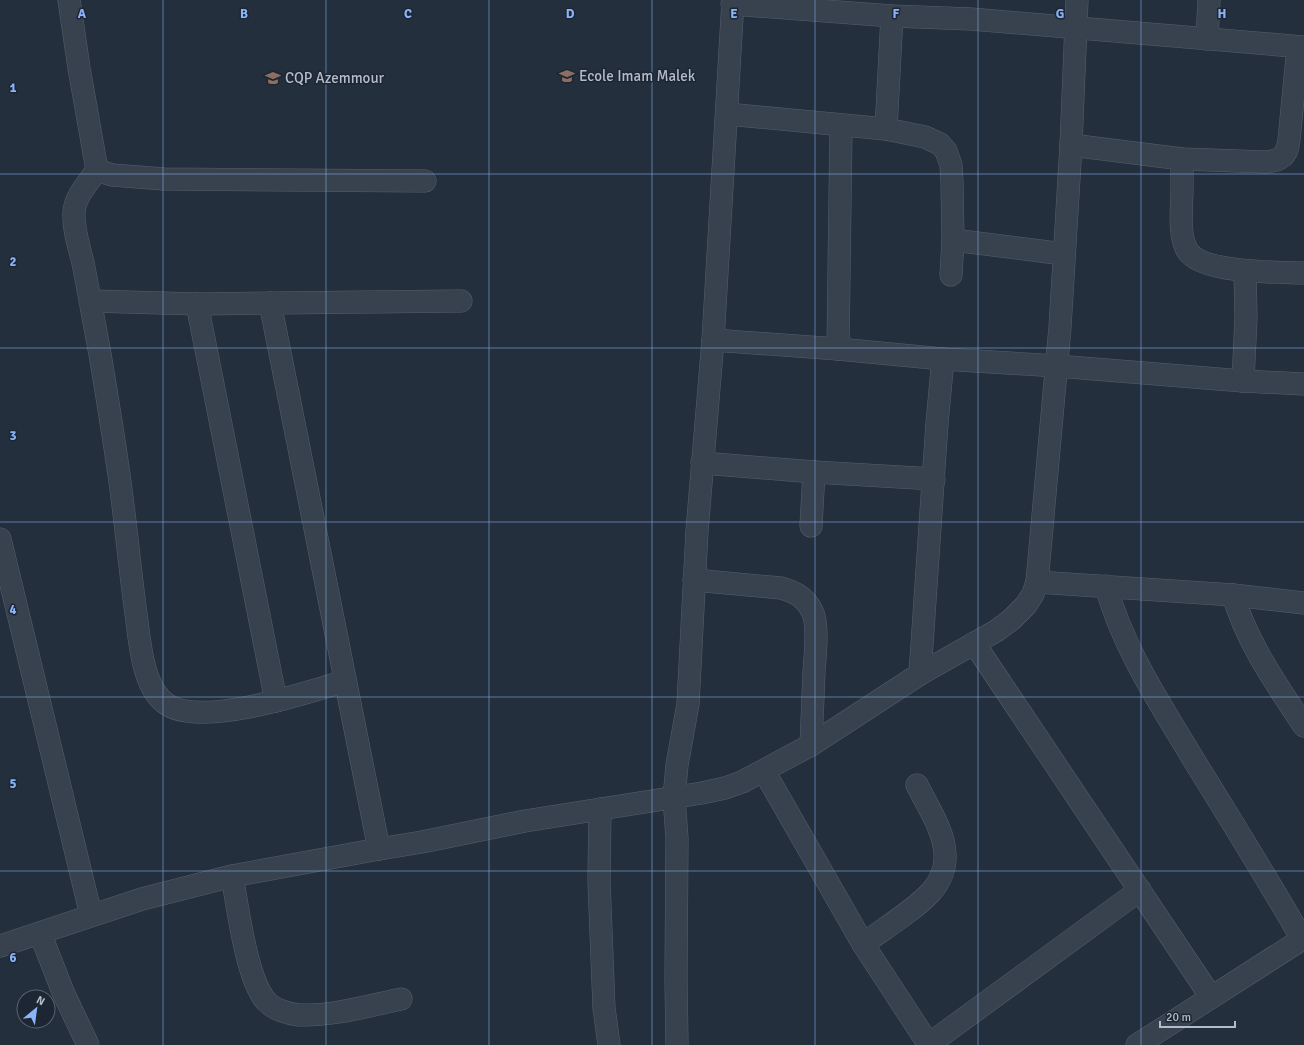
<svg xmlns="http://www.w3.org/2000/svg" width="1304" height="1045" viewBox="0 0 1304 1045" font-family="Signika,sans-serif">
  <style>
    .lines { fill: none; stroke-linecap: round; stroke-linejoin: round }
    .minor-casing { stroke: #565f6c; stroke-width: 23 }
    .minor { stroke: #38414e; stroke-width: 22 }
    .grid { fill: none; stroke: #8ab4f8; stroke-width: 1; stroke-opacity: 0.55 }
    .labels { text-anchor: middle; stroke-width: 3; stroke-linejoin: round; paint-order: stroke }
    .poi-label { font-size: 15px; fill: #b4bcc9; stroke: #1d2633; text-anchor: start }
    .grid-label { font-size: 13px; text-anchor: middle; font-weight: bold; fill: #8ab4f8; stroke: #1d2633; stroke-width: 3; stroke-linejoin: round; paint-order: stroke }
  </style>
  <rect width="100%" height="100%" fill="#242f3e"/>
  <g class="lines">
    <defs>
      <g id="minor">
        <path d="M69 0 79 68 97 170C89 182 75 196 74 212 73 229 79 246 83 263 89 293 94 323 100 354 107 396 114 439 120 482 126 526 130 570 136 614 140 642 142 689 168 705 203 727 306 693 345 681"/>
        <path d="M732 4 892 16 971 19 1304 47"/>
        <path d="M892 16 886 129 925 137 940 144 946 151 951 165 952 182 953 240 951 275"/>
        <path d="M1207 39 1209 0"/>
        <path d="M727 114 886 129"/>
        <path d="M1071 145 1182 159 1266 162 1277 160 1283 156 1287 150 1289 140 1298 47"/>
        <path d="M1182 159C1182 169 1182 179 1182 189 1182 208 1178 233 1187 250 1201 274 1278 272 1304 273"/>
        <path d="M97 170 112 175 164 179 425 181"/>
        <path d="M953 240 1064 254"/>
        <path d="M91 301 197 304 461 301"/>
        <path d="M270 303 379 849"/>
        <path d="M197 304 276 701"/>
        <path d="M713 340 838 349 943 359 1057 366 1243 381 1304 384"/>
        <path d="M838 349 841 126"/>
        <path d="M1243 381 1246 318 1245 271"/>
        <path d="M702 463 814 472 934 479"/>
        <path d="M811 526 814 472"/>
        <path d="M0 539 91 915"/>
        <path d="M694 580 781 588C795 592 805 597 812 611 819 623 815 657 814 672 813 696 812 721 811 745"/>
        <path d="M1037 582 1233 595 1304 603"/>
        <path d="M1106 586C1123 648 1159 702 1192 757 1229 817 1267 878 1302 939"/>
        <path d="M1233 595C1247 643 1277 685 1304 726"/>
        <path d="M974 643 1211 997"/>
        <path d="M920 674 937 423 943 359"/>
        <path d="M764 771 863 944 929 1045"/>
        <path d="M600 809 599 881 604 1008 609 1045"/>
        <path d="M232 876C238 907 246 978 266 1001 273 1009 288 1014 299 1015 333 1016 368 1006 401 999"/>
        <path d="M40 933 63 992 88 1045"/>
        <path d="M863 944C886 927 912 912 931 892 940 882 946 868 945 855 945 832 927 805 917 785"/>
        <path d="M0 946 142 899 232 876 379 849 422 842 525 821 702 793 725 788 742 782 811 745 920 674 996 631 1011 620 1026 605 1033 594 1037 582 1060 327 1071 145 1077 0"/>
        <path d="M677 1045 676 979 677 838 674 798 677 765 688 704 697 531 713 340 733 0"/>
        <path d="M928 1045 1140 890"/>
        <path d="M1137 1045 1304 938"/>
      </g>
    </defs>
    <!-- minor casing -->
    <use href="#minor" class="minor-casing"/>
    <!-- minor -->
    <use href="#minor" class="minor"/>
  </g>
  <!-- grid -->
  <path class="grid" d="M163 0V1045M326 0V1045M489 0V1045M652 0V1045M815 0V1045M978 0V1045M1141 0V1045M0 174H1304M0 348H1304M0 522H1304M0 697H1304M0 871H1304"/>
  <!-- icons -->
  <defs>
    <symbol id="school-bare" viewBox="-9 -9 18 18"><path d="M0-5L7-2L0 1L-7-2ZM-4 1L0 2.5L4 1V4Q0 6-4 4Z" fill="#8d6e63" stroke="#1d2633" stroke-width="2.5" paint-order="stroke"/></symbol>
  </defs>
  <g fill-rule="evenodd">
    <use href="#school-bare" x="556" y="65" width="22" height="22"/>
    <use href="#school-bare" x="262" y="67" width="22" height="22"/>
  </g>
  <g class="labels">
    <!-- poi labels -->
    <g class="poi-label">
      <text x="579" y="81">Ecole Imam Malek</text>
      <text x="285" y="83">CQP Azemmour</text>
    </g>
  </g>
  <g class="grid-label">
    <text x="82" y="18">A</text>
    <text x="244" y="18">B</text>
    <text x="408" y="18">C</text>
    <text x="570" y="18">D</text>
    <text x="734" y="18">E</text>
    <text x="896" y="18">F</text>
    <text x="1060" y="18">G</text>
    <text x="1222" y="18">H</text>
    <text x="13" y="92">1</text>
    <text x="13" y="266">2</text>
    <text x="13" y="440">3</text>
    <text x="13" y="614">4</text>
    <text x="13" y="788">5</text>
    <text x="13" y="962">6</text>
  </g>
  <!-- north arrow -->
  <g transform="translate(36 1009) rotate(29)"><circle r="19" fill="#1d2633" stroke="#59626f"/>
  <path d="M0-3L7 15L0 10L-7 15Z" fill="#8ab4f8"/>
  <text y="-6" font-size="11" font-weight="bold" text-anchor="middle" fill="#b4bcc9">N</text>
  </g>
  <!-- scale -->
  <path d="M1160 1021v6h75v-6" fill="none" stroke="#b4bcc9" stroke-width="2"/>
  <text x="1166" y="1021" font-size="12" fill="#b4bcc9" stroke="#1d2633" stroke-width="3" paint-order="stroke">20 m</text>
</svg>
